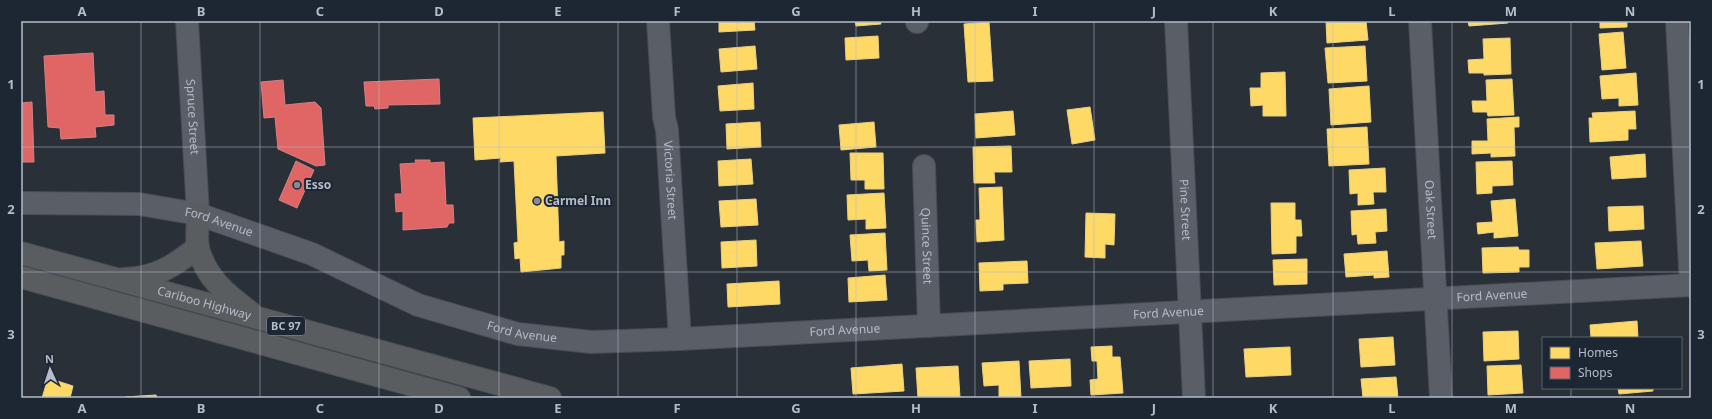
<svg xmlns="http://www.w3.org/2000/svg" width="1712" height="419" viewBox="0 0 1712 419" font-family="'Noto Sans',sans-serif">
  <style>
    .homes { fill: #ffd966; stroke: #e8d084 }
    .shops { fill: #e06666; stroke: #d38084 }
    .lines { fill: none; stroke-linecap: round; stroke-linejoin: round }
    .minor-casing { stroke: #484c53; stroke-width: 24 }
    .highway-casing { stroke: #474c53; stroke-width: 24 }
    .minor { stroke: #5a5e66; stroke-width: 22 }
    .highway { stroke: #5a5d60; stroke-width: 22 }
    .grid { fill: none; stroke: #b4bcc9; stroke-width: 1; stroke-opacity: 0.55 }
    .poi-dot { fill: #848b96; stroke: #1d2633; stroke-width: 1.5 }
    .labels { text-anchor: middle; stroke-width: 4; stroke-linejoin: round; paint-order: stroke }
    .shield { fill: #1d2633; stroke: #878f9c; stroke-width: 1 }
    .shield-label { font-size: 11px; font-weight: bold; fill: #b4bcc9 }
    .street-label { font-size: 12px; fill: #b4bcc9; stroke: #1d2633 }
    .poi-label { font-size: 12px; font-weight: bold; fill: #b4bcc9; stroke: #1d2633; text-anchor: start }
    .neatline { fill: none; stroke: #b4bcc9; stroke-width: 1.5 }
    .grid-label { font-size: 13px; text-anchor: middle; font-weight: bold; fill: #b4bcc9 }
  </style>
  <rect width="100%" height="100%" fill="#2a3038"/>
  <!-- homes -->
  <g class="homes">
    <path d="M719 21H754L755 30 719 32Z"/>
    <path d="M855 21H880L881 24 856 26Z"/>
    <path d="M1326 21H1366L1368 40 1327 43Z"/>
    <path d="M1468 21H1508V23L1469 26Z"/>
    <path d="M1600 21H1627V27L1600 28Z"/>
    <path d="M989 22 993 81 968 82 964 24Z"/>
    <path d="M1623 32 1626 68 1602 70 1599 34Z"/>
    <path d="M878 36 879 58 846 60 845 38Z"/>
    <path d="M1510 38 1511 74 1484 75V73H1469L1468 60 1484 59 1483 39Z"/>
    <path d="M755 46 757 69 721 72 719 49Z"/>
    <path d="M1365 46 1367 81 1328 83 1325 48Z"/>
    <path d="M1285 72 1286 116H1263V105L1251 106 1250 88H1261V73Z"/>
    <path d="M1636 73 1638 105 1619 106V98L1602 99 1600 76Z"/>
    <path d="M1512 79 1514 115 1488 116 1487 112H1473L1472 101H1487L1486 80Z"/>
    <path d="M753 83 754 109 720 111 718 86Z"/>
    <path d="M1369 86 1371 122 1331 125 1329 89Z"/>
    <path d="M1090 107 1095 140 1072 144 1067 110Z"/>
    <path d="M1013 111 1015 135 976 138 975 114Z"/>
    <path d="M1635 111 1636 129H1628V140L1590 142 1589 118H1593L1592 113Z"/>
    <path d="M603 112 605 153 556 156 559 242 564 241V255H561V268L521 272 520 258 515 259 514 243 518 242 514 161 500 162 501 158 475 160 473 118Z"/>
    <path d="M1519 117V127H1514L1515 156 1491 157V153L1472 154V141H1488L1487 119Z"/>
    <path d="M760 122 761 147 727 149 726 124Z"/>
    <path d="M874 122 876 147 841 150 839 125Z"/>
    <path d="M1367 127 1369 164 1329 166 1327 129Z"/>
    <path d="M1011 146 1012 172H994L995 183H974L973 147Z"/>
    <path d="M850 153H883L884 189H865V180H851Z"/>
    <path d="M1645 154 1646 177 1612 179 1610 157Z"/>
    <path d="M751 159 753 184 719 186 718 161Z"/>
    <path d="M1512 161 1513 185 1492 186V193L1477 194 1476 162Z"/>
    <path d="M1385 168 1386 192H1373L1374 204 1358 205V193L1350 194 1349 170Z"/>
    <path d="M1002 187 1004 240 977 242 976 220H980L979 188Z"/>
    <path d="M884 193 886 228 866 229V219L848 220 847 195Z"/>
    <path d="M756 199 758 225 721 227 719 201Z"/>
    <path d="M1515 199 1518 236 1494 238V232L1478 234 1477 223 1493 222 1491 201Z"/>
    <path d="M1271 203H1295V220H1301L1302 236H1296V253L1272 254Z"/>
    <path d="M1643 206 1644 229 1609 231 1608 207Z"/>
    <path d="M1386 209 1387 231 1375 232 1376 243 1358 244 1357 234 1352 235 1351 211Z"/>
    <path d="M1086 213 1115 214 1114 245 1105 244V258L1085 257Z"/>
    <path d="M885 233 887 270 869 271 868 260 852 261 850 235Z"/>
    <path d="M756 240 757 266 722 268 721 242Z"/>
    <path d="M1641 241 1643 266 1597 269 1595 243Z"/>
    <path d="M1518 247 1519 250H1529V267H1519V272L1483 273 1482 248Z"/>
    <path d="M1387 251 1389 277 1374 278V275L1346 277 1344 254Z"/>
    <path d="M1307 259V284L1274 285 1273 260Z"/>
    <path d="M1027 261 1028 283 1003 284V290L980 291 979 263Z"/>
    <path d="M885 275 887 300 849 302 848 278Z"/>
    <path d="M779 281 780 304 728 307 727 284Z"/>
    <path d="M1637 321 1638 338H1591L1590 325Z"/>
    <path d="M1518 331 1519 359 1484 361 1483 332Z"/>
    <path d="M1393 337 1395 365 1361 367 1359 339Z"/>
    <path d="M1112 346V357H1120L1123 393 1091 395 1090 380 1098 379 1097 361H1092L1091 347Z"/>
    <path d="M1290 347 1291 375 1246 377 1244 349Z"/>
    <path d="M1070 359 1071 386 1031 388 1029 361Z"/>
    <path d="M1019 361 1021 398H999V385L984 386 982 363Z"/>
    <path d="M902 364 904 391 853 394 851 368Z"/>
    <path d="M1521 365 1523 393 1488 395 1487 366Z"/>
    <path d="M958 366 960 398H918L916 368Z"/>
    <path d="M1396 377 1398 398H1363L1361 379Z"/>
    <path d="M48 378 73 386 70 398H42Z"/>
    <path d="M1618 388H1653V391L1619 394Z"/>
    <path d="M156 395 157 398H125V397Z"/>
  </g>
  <!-- shops -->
  <g class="shops">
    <path d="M93 53 95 92 104 91 105 115H114V125L95 127 96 137 61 139 60 128 48 127 44 56Z"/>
    <path d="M439 79 440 104 388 105V108L375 109 374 106H366L364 82Z"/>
    <path d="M283 80 285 105 315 102 321 108 325 165 316 166 278 149 275 117 264 118 261 82Z"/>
    <path d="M32 102 34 162H21V103Z"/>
    <path d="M415 160H430V163L444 162 446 205H453L454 223H449L447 227 403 230V211L396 212 395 194H402L400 164 416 163Z"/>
    <path d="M296 161 314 170 297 208 279 200Z"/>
  </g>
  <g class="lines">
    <defs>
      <g id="minor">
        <path id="s1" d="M187 21 198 214"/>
        <path id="s2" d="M658 21 664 117 667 130 680 339"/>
        <path d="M917 21V22"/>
        <path id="s3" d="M1176 21 1194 398"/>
        <path id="s4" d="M1420 21 1441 398"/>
        <path d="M1677 21 1691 286"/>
        <path id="s5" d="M924 166 929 326"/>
        <path id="s6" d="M21 203 139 204 198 214 312 254 418 305 518 334 591 342 680 339 1691 285"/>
      </g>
      <g id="highway">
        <path d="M198 214C198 224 196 238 198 248 206 278 226 294 250 312"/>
        <path id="s7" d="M21 253 550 398"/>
        <path d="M21 277 459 398"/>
        <path d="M124 279C156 278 174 266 198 247"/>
      </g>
    </defs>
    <!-- minor casing -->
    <use href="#minor" class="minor-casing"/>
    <!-- highway casing -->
    <use href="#highway" class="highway-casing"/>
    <!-- minor -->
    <use href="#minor" class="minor"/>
    <!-- highway -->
    <use href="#highway" class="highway"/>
  </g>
  <!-- grid -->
  <path class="grid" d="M141 21V398M260 21V398M379 21V398M499 21V398M618 21V398M737 21V398M856 21V398M975 21V398M1094 21V398M1213 21V398M1333 21V398M1452 21V398M1571 21V338M21 147H1691M21 272H1691M1571 388V398"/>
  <!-- markers -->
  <g class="poi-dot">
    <circle cx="297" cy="185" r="4"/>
    <circle cx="537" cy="201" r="4"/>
  </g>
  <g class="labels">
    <!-- shield labels -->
    <rect class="shield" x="267" y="317" width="38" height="18" rx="3"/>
    <g class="shield-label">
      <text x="286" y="330">BC 97</text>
    </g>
    <!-- street labels -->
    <g class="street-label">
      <text dy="4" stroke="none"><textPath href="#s1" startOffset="96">Spruce Street</textPath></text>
      <text dy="4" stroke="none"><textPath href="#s2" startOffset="160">Victoria Street</textPath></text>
      <text dy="4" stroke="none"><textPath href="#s3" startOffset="189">Pine Street</textPath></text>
      <text dy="4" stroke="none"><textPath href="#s4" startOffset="189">Oak Street</textPath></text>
      <text dy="4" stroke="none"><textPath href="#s6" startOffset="200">Ford Avenue</textPath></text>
      <text dy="4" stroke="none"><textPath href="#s5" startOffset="80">Quince Street</textPath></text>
      <text dy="4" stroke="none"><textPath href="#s6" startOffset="1496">Ford Avenue</textPath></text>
      <text dy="4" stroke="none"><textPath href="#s7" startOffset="190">Cariboo Highway</textPath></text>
      <text dy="4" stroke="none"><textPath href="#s6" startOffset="1172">Ford Avenue</textPath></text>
      <text dy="4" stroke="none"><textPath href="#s6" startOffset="848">Ford Avenue</textPath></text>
      <text dy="4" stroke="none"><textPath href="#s6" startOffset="524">Ford Avenue</textPath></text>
    </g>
    <!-- poi labels -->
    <g class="poi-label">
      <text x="305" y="189">Esso</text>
      <text x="545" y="205">Carmel Inn</text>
    </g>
  </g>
  <!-- border -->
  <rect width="1712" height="419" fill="none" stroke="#1d2633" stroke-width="44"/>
  <!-- legend -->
  <rect x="1542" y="337" width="140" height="52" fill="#1d2633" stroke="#59626f"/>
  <rect x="1550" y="347" width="20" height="12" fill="#ffd966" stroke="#59626f"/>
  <text x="1578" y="357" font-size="12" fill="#b4bcc9">Homes</text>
  <rect x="1550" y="367" width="20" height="12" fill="#e06666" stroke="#59626f"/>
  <text x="1578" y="377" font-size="12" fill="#b4bcc9">Shops</text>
  <!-- north arrow -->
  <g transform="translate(50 369) rotate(357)" stroke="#1d2633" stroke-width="3" paint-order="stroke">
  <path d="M0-3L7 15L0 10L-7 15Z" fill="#b4bcc9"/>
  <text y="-6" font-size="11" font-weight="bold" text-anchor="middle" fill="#b4bcc9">N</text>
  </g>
  <rect x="22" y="22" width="1668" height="375" class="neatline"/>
  <g class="grid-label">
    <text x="82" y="16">A</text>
    <text x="201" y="16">B</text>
    <text x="320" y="16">C</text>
    <text x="439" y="16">D</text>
    <text x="558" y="16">E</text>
    <text x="677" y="16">F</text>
    <text x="796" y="16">G</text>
    <text x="916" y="16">H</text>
    <text x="1035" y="16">I</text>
    <text x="1154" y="16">J</text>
    <text x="1273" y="16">K</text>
    <text x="1392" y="16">L</text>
    <text x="1511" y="16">M</text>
    <text x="1630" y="16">N</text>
    <text x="11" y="89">1</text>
    <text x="1701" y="89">1</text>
    <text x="11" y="214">2</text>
    <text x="1701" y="214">2</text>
    <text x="11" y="339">3</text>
    <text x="1701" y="339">3</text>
    <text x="82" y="413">A</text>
    <text x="201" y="413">B</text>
    <text x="320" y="413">C</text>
    <text x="439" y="413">D</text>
    <text x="558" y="413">E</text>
    <text x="677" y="413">F</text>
    <text x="796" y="413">G</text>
    <text x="916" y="413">H</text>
    <text x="1035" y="413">I</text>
    <text x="1154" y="413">J</text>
    <text x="1273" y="413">K</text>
    <text x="1392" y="413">L</text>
    <text x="1511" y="413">M</text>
    <text x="1630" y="413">N</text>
  </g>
</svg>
